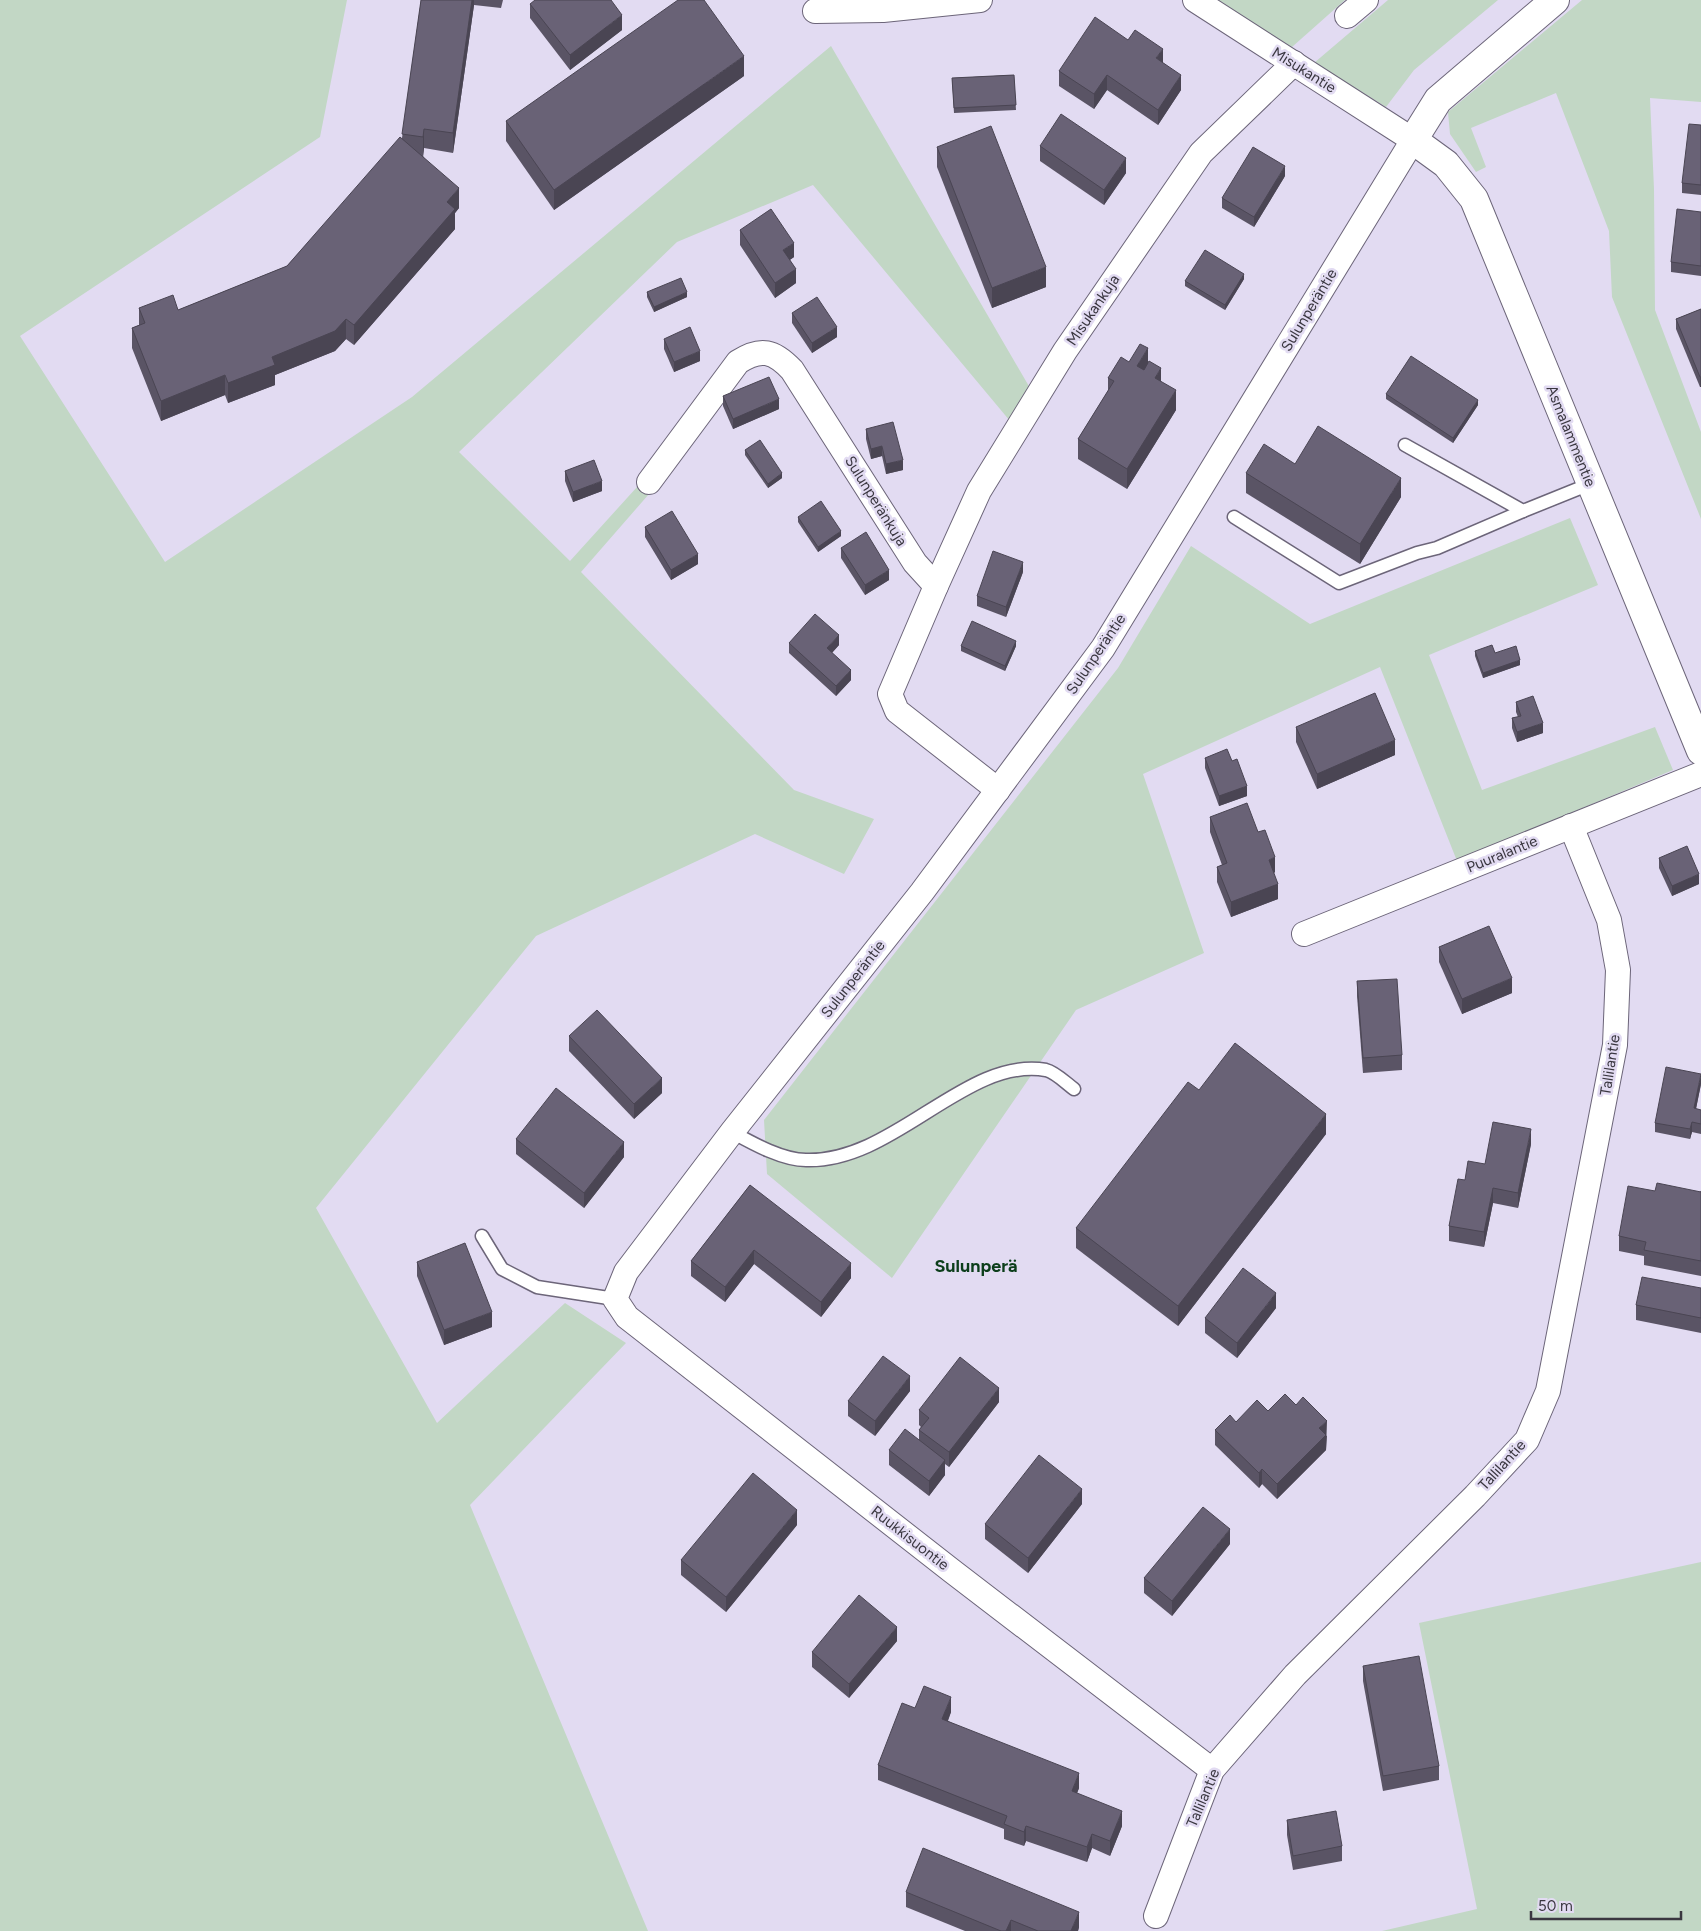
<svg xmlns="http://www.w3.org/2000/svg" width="1701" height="1931" viewBox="0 0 1701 1931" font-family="Figtree,sans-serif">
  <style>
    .green { fill: #c2d7c5 }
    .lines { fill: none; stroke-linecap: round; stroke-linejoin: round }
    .lane-casing { stroke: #6c6579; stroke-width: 15 }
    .street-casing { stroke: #6c6579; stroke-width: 26 }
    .secondary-casing { stroke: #6c6579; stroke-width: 30 }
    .lane { stroke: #fff; stroke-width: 12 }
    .street { stroke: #fff; stroke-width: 24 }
    .secondary { stroke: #fff; stroke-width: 28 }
    .wall { fill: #5a5465 }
    .shaded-wall { fill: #4a4553 }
    .building { fill: #696276; stroke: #4a4553 }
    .labels { text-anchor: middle; stroke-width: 5; stroke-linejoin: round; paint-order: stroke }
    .street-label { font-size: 15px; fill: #3a3740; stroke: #e2dbf2 }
    .quarter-label { font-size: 18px; font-weight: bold; fill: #0c3e1b; stroke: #e2dbf2 }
  </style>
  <rect width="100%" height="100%" fill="#e2dbf2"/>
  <!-- green -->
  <g class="green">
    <path d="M0 0H347L320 137 20 336 165 562 412 397 831 46 1030 388 1010 421 813 185 677 242 459 452 570 561 637 487 649 494 581 572 794 790 874 819 844 874 755 834 536 936 316 1208 437 1423 565 1303 626 1343 470 1505 648 1931H0Z"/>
    <path d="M1212 0H1345L1292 47Z"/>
    <path d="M1388 0H1498L1414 70 1386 107 1314 63Z"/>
    <path d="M1582 0H1701V102L1650 98 1654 189 1655 310 1701 432V519L1612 297 1609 231 1556 93 1471 128 1486 167 1476 172 1450 134 1448 112Z"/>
    <path d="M1570 518 1598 585 1429 655 1482 790 1655 727 1673 770 1457 861 1380 667 1143 774 1204 953 1076 1010 892 1278 767 1174 764 1120 1118 668 1191 546 1310 624Z"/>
    <path d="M1701 1562V1931H1382L1477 1909 1419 1623Z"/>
  </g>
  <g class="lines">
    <defs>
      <g id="lane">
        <path d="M1405 445 1523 511 1590 484"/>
        <path d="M1234 517 1339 583 1417 553 1437 548 1523 511"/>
        <path d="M732 1132C752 1143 782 1160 806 1160 894 1163 966 1056 1046 1070 1055 1072 1066 1083 1074 1089"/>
        <path d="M482 1236 502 1269 537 1287 615 1299"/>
      </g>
      <g id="street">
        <path d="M1195 0 1413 140 1103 648 922 892 732 1132 626 1272 615 1299 627 1317 952 1571 1212 1770"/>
        <path d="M815 11 883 10 980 0"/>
        <path d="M1347 16 1366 0"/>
        <path d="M649 482 738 362C761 347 774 351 792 370L915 563 936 586 890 694 897 711 998 790"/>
        <path d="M936 586 979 491 1065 351 1201 153 1294 63"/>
        <path d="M1304 934 1701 774"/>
        <path d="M1156 1916 1212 1770 1295 1675 1475 1496 1527 1440 1548 1391 1615 1045 1618 970 1609 920 1571 826"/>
      </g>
      <path id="secondary" d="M1555 0 1438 100 1413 140 1446 164 1474 199 1701 751"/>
    </defs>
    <!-- lane casing -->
    <use href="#lane" class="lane-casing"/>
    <!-- street casing -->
    <use href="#street" class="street-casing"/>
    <!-- secondary casing -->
    <use href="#secondary" class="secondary-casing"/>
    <!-- lane -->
    <use href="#lane" class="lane"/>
    <!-- street -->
    <use href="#street" class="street"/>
    <!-- secondary -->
    <use href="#secondary" class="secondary"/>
  </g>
  <!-- wall -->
  <g class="wall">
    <path d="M421 0H503L501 8 474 5 453 153 424 148 423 156 459 208 455 213V229L354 345 346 339 335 351 275 375V385L228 403 225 395 161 421 132 348V328L139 325V308L178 310 287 266 402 138Z"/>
    <path d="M530 4 622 30 570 70 530 18Z"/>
    <path d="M1163 63 1181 90 1158 125 1107 90 1094 109 1059 86V71Z"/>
    <path d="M1014 75 1016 110 954 113 952 78Z"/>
    <path d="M744 76 554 210 506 141V121Z"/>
    <path d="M1701 125V195L1682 193V183Z"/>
    <path d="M1040 146 1126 173 1104 205 1040 161Z"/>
    <path d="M937 147 1046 287 992 308 937 167Z"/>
    <path d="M1285 176 1254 227 1222 208V198Z"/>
    <path d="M1701 212V276L1671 272V262Z"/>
    <path d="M740 230 794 257 790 260 796 283 775 298 740 245Z"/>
    <path d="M1244 279 1225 310 1185 286V281Z"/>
    <path d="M647 292 687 297 654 312 647 297Z"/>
    <path d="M1701 309 1700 387 1676 329V319Z"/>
    <path d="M792 313 837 337 812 353 792 323Z"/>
    <path d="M664 339 700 361 674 372 664 349Z"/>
    <path d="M1129 362 1148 363 1161 381 1176 410 1127 489 1078 459V439L1108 391V378Z"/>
    <path d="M1386 394 1478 405 1453 443 1386 399Z"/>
    <path d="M723 396 779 409 733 429 723 406Z"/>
    <path d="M866 429 903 470 886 474 882 456 871 459 866 439Z"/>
    <path d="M745 450 782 478 768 488 745 455Z"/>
    <path d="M1295 464 1401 497 1360 564 1246 493V473Z"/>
    <path d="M565 471 602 491 573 502 565 481Z"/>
    <path d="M798 517 841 536 818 552 798 522Z"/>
    <path d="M645 527 698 564 671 580 645 537Z"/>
    <path d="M841 548 889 580 865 595 841 558Z"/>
    <path d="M1023 572 1006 617 977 606V596Z"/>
    <path d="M789 643 839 645 832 653 851 680 836 696 789 653Z"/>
    <path d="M961 646H1016L1005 671 961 651Z"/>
    <path d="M1475 651 1495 653 1520 665 1483 678 1475 656Z"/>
    <path d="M1516 702 1543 733 1517 742 1512 728V718L1518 717 1516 712Z"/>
    <path d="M1296 727 1395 755 1317 789 1296 742Z"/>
    <path d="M1205 758 1232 761 1247 796 1219 806 1205 768Z"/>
    <path d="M1210 817 1258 832 1275 872 1274 873 1278 899 1231 917 1217 882V867L1222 865 1210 832Z"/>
    <path d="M1659 858 1699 884 1672 896 1659 868Z"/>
    <path d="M1439 947 1512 993 1462 1014 1439 962Z"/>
    <path d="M1357 981 1402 1055V1070L1363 1073 1357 996Z"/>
    <path d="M569 1036 662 1093 634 1119 569 1051Z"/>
    <path d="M1701 1084 1696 1109 1701 1110V1134L1692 1132 1690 1139 1655 1132V1123Z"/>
    <path d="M1199 1090 1326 1134 1178 1326 1076 1248V1228Z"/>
    <path d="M516 1139 624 1157 584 1208 516 1154Z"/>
    <path d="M1531 1144 1518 1208 1493 1203 1484 1247 1449 1241V1226L1465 1180Z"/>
    <path d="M750 1185 851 1278 821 1317 754 1264 725 1302 691 1276V1261Z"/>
    <path d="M1655 1191 1701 1192V1191V1276L1644 1265V1256L1619 1251V1236Z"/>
    <path d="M417 1262 492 1327 444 1345 417 1276Z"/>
    <path d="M1701 1288V1333L1636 1320V1305Z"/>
    <path d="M1276 1308 1237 1358 1205 1333V1318Z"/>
    <path d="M910 1391 875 1436 848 1416V1401Z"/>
    <path d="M999 1402 949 1467 945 1464V1475L929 1496 889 1465V1450L919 1441V1430L921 1427 919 1425V1410Z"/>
    <path d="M1268 1411 1327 1436 1326 1450 1277 1499 1262 1484 1259 1488 1215 1445V1430L1236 1422Z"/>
    <path d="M1082 1504 1028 1573 985 1539V1524Z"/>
    <path d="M797 1525 726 1612 681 1575V1560Z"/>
    <path d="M1230 1544 1172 1616 1144 1593V1578Z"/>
    <path d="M897 1641 849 1698 812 1667V1652Z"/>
    <path d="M1363 1666 1439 1766V1780L1383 1791 1363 1681Z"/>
    <path d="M915 1708 951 1712 948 1721 1079 1788 1077 1793 1122 1826 1110 1856 1092 1848 1087 1862 1026 1841 1024 1846 1004 1839V1829L878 1780V1765Z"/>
    <path d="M1287 1820 1342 1846V1861L1293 1870 1287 1835Z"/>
    <path d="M906 1892 1079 1927 1078 1931H965L906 1907Z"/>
  </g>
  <!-- shaded-wall -->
  <g class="shaded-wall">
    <path d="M472 0H474V5L453 153V133Z"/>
    <path d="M622 15V30L570 70V55Z"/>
    <path d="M1163 49V64L1156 58Z"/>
    <path d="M744 56V76L554 210V190Z"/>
    <path d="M1107 75V90L1094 109V94Z"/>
    <path d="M1181 75V90L1158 125V110Z"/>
    <path d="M424 129V148L423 157V137Z"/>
    <path d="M1126 158V173L1104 205V190Z"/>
    <path d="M1285 166V176L1254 227V217Z"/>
    <path d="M459 188V208L455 213V229L354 345V325L447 202Z"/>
    <path d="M794 243V257L783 264V250Z"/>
    <path d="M1046 267V287L992 308V288Z"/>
    <path d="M796 269V283L775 298V283Z"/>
    <path d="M1244 274V279L1225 310V305Z"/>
    <path d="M687 292V297L654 312V307Z"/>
    <path d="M346 319V339L335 351 275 375V385L228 403V383L272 357Z"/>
    <path d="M837 327V337L812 353V343Z"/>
    <path d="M1148 348V368L1137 386V366Z"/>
    <path d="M700 351V361L674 372V362Z"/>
    <path d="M1161 368V388L1155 378Z"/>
    <path d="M225 375V395L161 421V401Z"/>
    <rect x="1700" y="377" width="1" height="10"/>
    <path d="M1176 390V410L1127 489V469Z"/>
    <path d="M779 399V409L733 429V419Z"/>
    <path d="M1478 400V405L1453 443V438Z"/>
    <path d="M882 446V456L871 459V449Z"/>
    <path d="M903 460V470L886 474V464Z"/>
    <path d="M782 473V478L768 488V484Z"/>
    <path d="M1401 478V497L1360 564V544Z"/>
    <path d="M602 481V491L573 502V492Z"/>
    <path d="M841 531V536L818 552V547Z"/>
    <path d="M698 554V564L671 580V570Z"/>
    <path d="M1023 562V572L1006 617V607Z"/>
    <path d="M889 570V580L865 595V585Z"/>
    <path d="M839 635V645L827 658V648Z"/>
    <path d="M1016 641V646L1005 671V666Z"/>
    <path d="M1520 660V665L1483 678V673Z"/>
    <path d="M851 670V680L836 696V686Z"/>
    <path d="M1543 723V733L1517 742V732Z"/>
    <path d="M1395 740V755L1317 789V774Z"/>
    <path d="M1247 786V796L1219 806V796Z"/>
    <path d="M1275 857V872L1269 875V860Z"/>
    <path d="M1699 874V884L1672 896V886Z"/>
    <path d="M1278 884V899L1231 917V902Z"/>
    <path d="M1512 978V993L1462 1014V999Z"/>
    <path d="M1701 1074V1084L1694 1118V1108Z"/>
    <path d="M662 1078V1093L634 1119V1104Z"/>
    <path d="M1326 1114V1134L1178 1326V1306Z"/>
    <path d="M1692 1122V1132L1690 1139V1129Z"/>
    <path d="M1531 1129V1144L1518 1208V1193Z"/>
    <path d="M624 1142V1157L584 1208V1193Z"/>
    <path d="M1493 1188V1203L1484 1247V1232Z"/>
    <path d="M754 1250V1264L725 1302V1287Z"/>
    <path d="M851 1263V1278L821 1317V1302Z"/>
    <path d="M1276 1293V1308L1237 1358V1343Z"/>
    <path d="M492 1312V1327L444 1345V1330Z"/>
    <path d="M910 1376V1391L875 1436V1421Z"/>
    <path d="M999 1388V1402L949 1467V1452Z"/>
    <path d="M1327 1421 1326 1450 1277 1499V1484L1319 1428Z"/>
    <path d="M945 1460V1475L929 1496V1481Z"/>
    <path d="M1262 1469V1484L1259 1488V1473Z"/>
    <path d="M1082 1489V1504L1028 1573V1558Z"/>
    <path d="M797 1510V1525L726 1612V1597Z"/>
    <path d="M1230 1529V1544L1172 1616V1601Z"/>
    <path d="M897 1627V1641L849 1698V1684Z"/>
    <path d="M951 1697V1712L942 1734V1719Z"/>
    <path d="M1079 1773V1788L1072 1806V1791Z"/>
    <path d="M1122 1811V1826L1110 1856V1841Z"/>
    <path d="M1026 1826V1841L1024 1846V1832Z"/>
    <path d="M1092 1834V1848L1087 1862V1847Z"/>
    <path d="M1079 1912V1927L1078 1931H1071Z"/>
    <path d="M1011 1920V1931H1006Z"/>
  </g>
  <!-- building -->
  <g class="building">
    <path d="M421 0H472L453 133 424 129 423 137 402 134Z"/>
    <path d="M535 0H611L622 15 570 55 530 4Z"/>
    <path d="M678 0H704L744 56 554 190 506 121Z"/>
    <path d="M1095 17 1128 40 1135 30 1163 49 1156 58 1181 75 1158 110 1107 75 1094 94 1059 71Z"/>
    <path d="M1014 75 1016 105 954 108 952 78Z"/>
    <path d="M1061 114 1126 158 1104 190 1040 146Z"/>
    <path d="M1689 124 1701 125V185L1682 183Z"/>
    <path d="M991 126 1046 267 992 288 937 147Z"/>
    <path d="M400 137 459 188 447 202 455 209 354 325 346 319 335 331 272 357 275 365 228 383 225 375 161 401 132 328 145 323 139 308 173 295 178 310 287 266Z"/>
    <path d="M1253 147 1285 166 1254 217 1222 198Z"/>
    <path d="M771 209 794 243 783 250 796 269 775 283 740 230Z"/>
    <path d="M1677 209 1701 212V266L1671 262Z"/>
    <path d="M1205 250 1244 274 1225 305 1185 281Z"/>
    <path d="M681 278 687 292 654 307 647 292Z"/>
    <path d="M817 297 837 327 812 343 792 313Z"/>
    <path d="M1701 309V377H1700L1676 319Z"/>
    <path d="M690 327 700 351 674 362 664 339Z"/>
    <path d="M1140 344 1148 348 1137 366 1144 370 1149 361 1161 368 1155 378 1176 390 1127 469 1078 439 1114 381 1108 378 1121 357 1129 362Z"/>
    <path d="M1411 356 1478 400 1453 438 1386 394Z"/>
    <path d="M769 377 779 399 733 419 723 396Z"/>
    <path d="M893 422 903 460 886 464 882 446 871 449 866 429Z"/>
    <path d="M1318 426 1401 478 1360 544 1246 473 1264 444 1295 464Z"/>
    <path d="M760 440 782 473 768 484 745 450Z"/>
    <path d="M594 460 602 481 573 492 565 471Z"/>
    <path d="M821 501 841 531 818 547 798 517Z"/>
    <path d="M672 511 698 554 671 570 645 527Z"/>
    <path d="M866 532 889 570 865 585 841 548Z"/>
    <path d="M993 551 1023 562 1006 607 977 596Z"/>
    <path d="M815 614 839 635 827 648 851 670 836 686 789 643Z"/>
    <path d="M972 621 1016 641 1005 666 961 646Z"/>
    <path d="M1492 645 1495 653 1516 646 1520 660 1483 673 1475 651Z"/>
    <path d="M1375 693 1395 740 1317 774 1296 727Z"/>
    <path d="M1533 696 1543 723 1517 732 1512 718 1521 716 1516 702Z"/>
    <path d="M1227 749 1232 761 1237 759 1247 786 1219 796 1205 758Z"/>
    <path d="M1247 803 1258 832 1265 830 1275 857 1269 860 1278 884 1231 902 1217 867 1227 863 1210 817Z"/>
    <path d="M1687 846 1699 874 1672 886 1659 858Z"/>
    <path d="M1489 926 1512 978 1462 999 1439 947Z"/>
    <path d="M1397 979 1402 1055 1363 1058 1357 981Z"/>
    <path d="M597 1010 662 1078 634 1104 569 1036Z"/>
    <path d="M1235 1043 1326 1114 1178 1306 1076 1228 1188 1082 1199 1090Z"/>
    <path d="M1666 1067 1701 1074 1694 1108 1701 1110V1124L1692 1122 1690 1129 1655 1123Z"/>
    <path d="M556 1088 624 1142 584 1193 516 1139Z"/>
    <path d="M1493 1122 1531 1129 1518 1193 1493 1188 1484 1232 1449 1226 1458 1179 1465 1180 1468 1161 1485 1164Z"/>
    <path d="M1657 1183 1701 1192V1191V1261L1644 1250 1646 1242 1619 1236 1628 1186 1655 1191Z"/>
    <path d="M750 1185 851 1263 821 1302 754 1250 725 1287 691 1261Z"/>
    <path d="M465 1243 492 1312 444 1330 417 1262Z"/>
    <path d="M1243 1268 1276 1293 1237 1343 1205 1318Z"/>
    <path d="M1642 1277 1701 1288V1318L1636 1305Z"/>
    <path d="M883 1356 910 1376 875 1421 848 1401Z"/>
    <path d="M960 1357 999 1388 949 1452 919 1430 929 1418 919 1410Z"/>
    <path d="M1285 1394 1296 1405 1303 1397 1327 1421 1319 1428 1326 1435 1277 1484 1262 1469 1259 1473 1215 1430 1230 1415 1236 1422 1257 1400 1268 1411Z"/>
    <path d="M905 1429 945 1460 929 1481 889 1450Z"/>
    <path d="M1039 1455 1082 1489 1028 1558 985 1524Z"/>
    <path d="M753 1473 797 1510 726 1597 681 1560Z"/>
    <path d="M1203 1507 1230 1529 1172 1601 1144 1578Z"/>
    <path d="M859 1595 897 1627 849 1684 812 1652Z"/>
    <path d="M1419 1656 1439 1766 1383 1776 1363 1666Z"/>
    <path d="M924 1686 951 1697 942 1719 1079 1773 1072 1791 1122 1811 1110 1841 1092 1834 1087 1847 1026 1826 1024 1832 1004 1824 1007 1816 878 1765 902 1703 915 1708Z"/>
    <path d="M1336 1811 1342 1846 1293 1856 1287 1820Z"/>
    <path d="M923 1848 1079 1912 1071 1931H1038L1011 1920 1006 1931H1001L906 1892Z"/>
  </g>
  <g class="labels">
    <!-- street labels -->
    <g class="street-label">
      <text transform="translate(1304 70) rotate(32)" y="5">Misukantie</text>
      <text transform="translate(1093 310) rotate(-56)" y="5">Misukankuja</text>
      <text transform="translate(1309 310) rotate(-59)" y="5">Sulunperäntie</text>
      <text transform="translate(1571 436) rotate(68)" y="5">Asmalammentie</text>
      <text transform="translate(876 501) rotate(58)" y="5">Sulunperänkuja</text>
      <text transform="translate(1096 654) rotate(-56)" y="5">Sulunperäntie</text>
      <text transform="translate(1502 854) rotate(-22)" y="5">Puuralantie</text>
      <text transform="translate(853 979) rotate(-52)" y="5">Sulunperäntie</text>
      <text transform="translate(1610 1065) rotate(-81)" y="5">Tallilantie</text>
      <text transform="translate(1502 1465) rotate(-48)" y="5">Tallilantie</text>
      <text transform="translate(910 1538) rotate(38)" y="5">Ruukkisuontie</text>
      <text transform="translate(1203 1798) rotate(-67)" y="5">Tallilantie</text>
    </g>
    <!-- quarter labels -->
    <g class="quarter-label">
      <text x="976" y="1272">Sulunperä</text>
    </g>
  </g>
  <!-- scale -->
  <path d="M1531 1911v8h150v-8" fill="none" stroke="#3a3740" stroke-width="2.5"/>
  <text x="1538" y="1911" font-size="15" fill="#3a3740" stroke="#e2dbf2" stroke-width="4" paint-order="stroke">50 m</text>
</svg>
